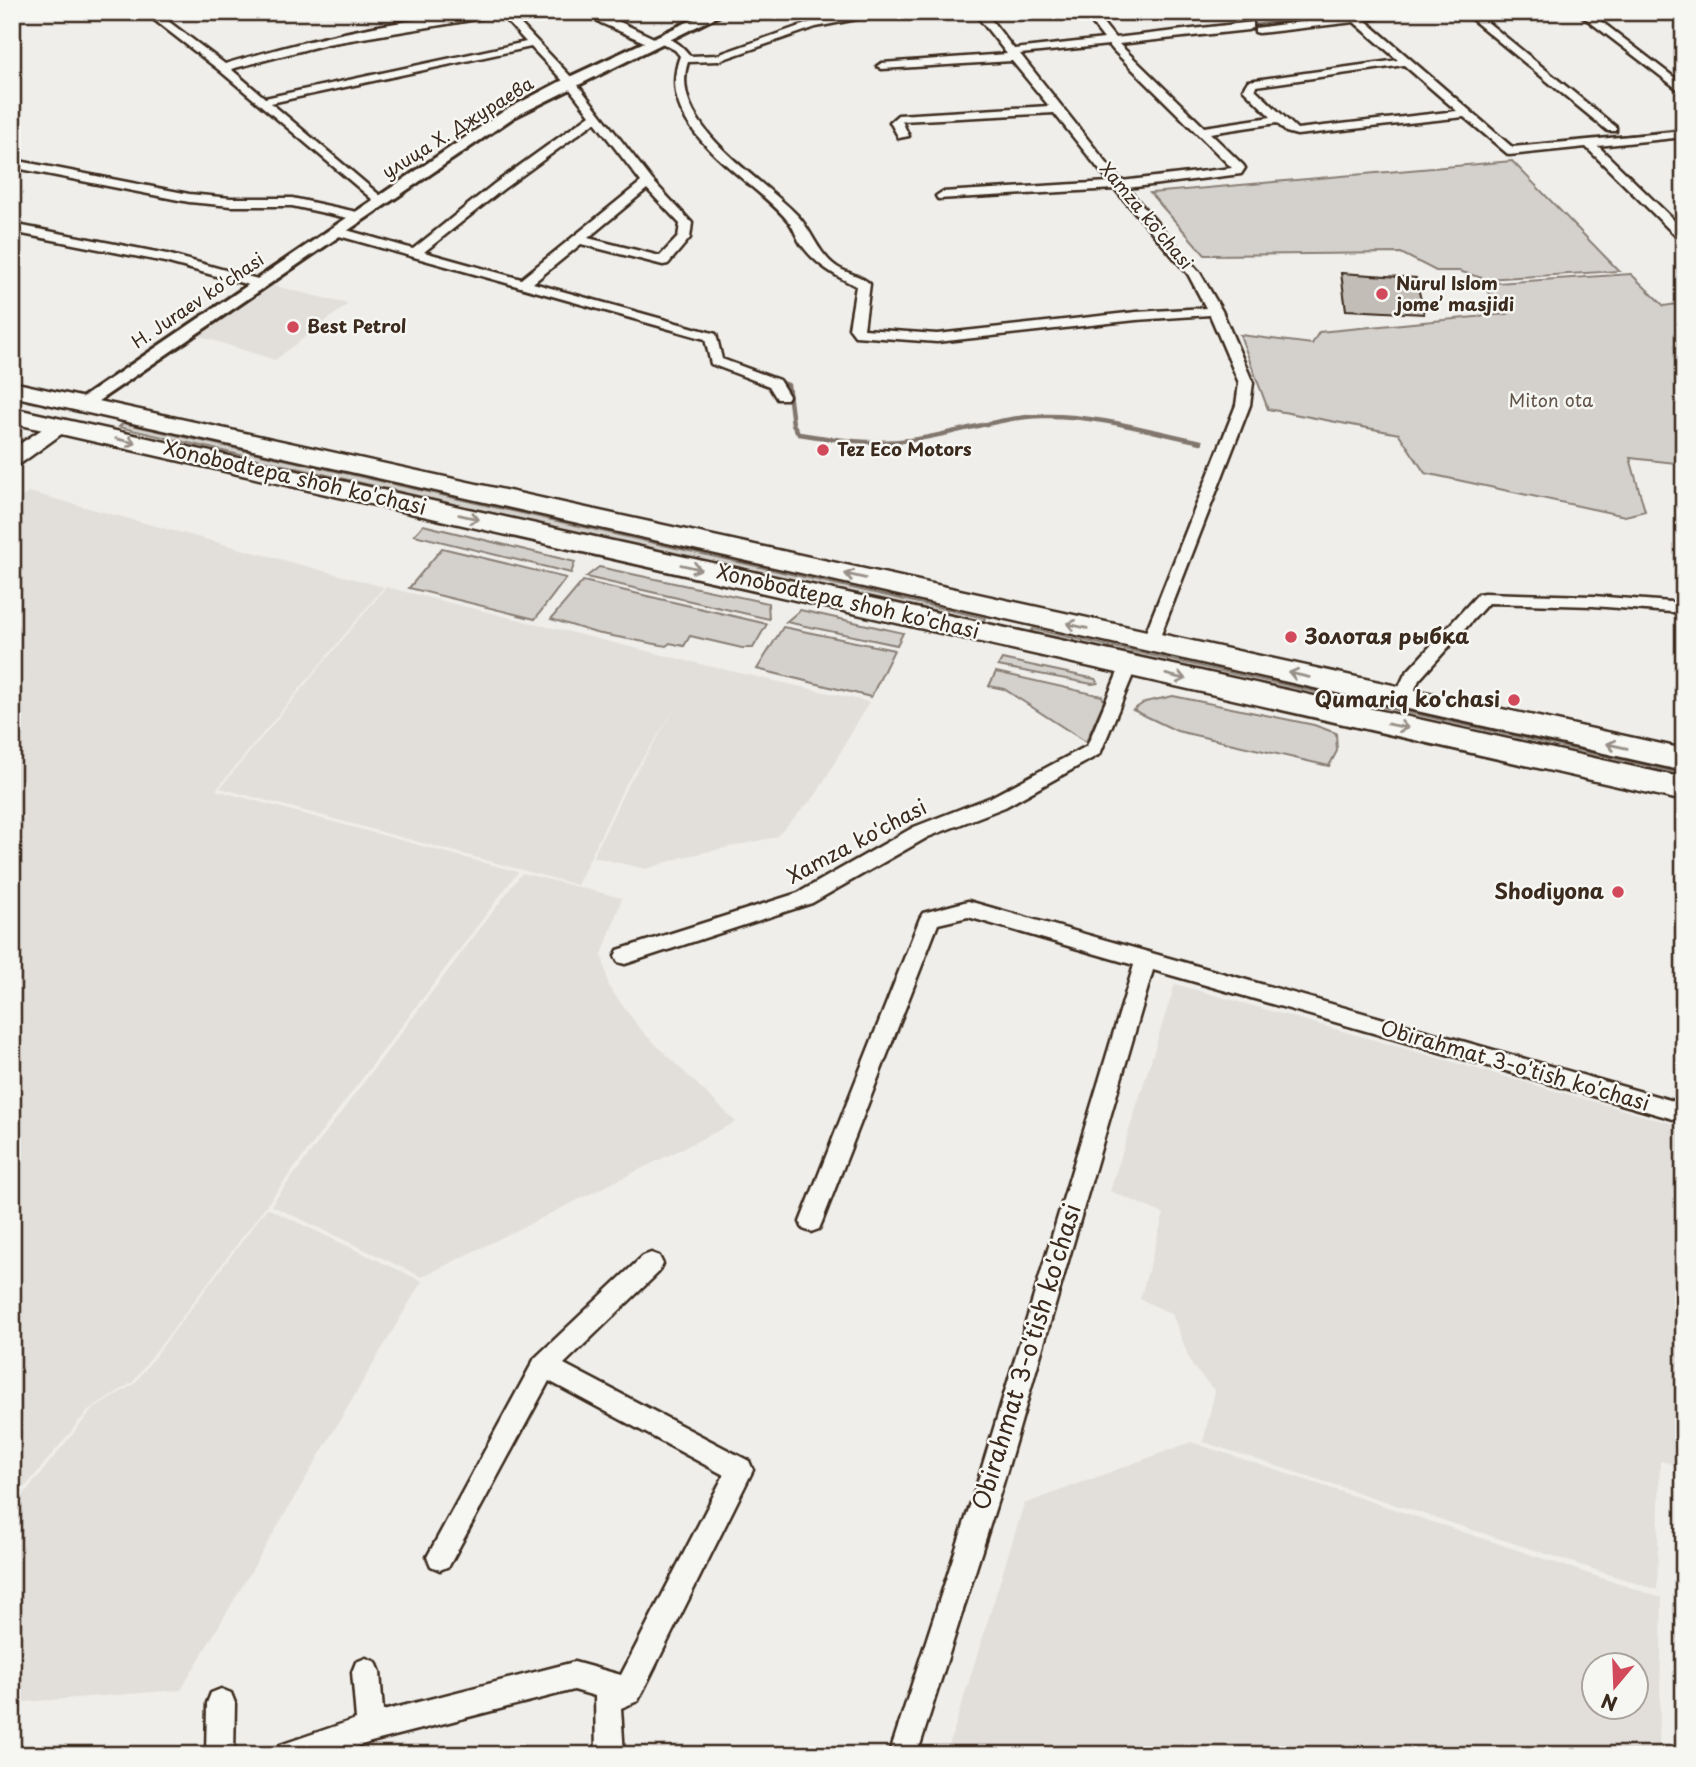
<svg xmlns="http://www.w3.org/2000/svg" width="1696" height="1767" viewBox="0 0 1696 1767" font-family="'Playpen Sans',sans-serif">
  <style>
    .built { fill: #e2dfdb; fill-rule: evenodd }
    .green { fill: #d4d1cc; stroke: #887e75; stroke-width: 2 }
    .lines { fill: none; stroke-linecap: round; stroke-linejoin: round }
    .stream-far1 { stroke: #81766d; stroke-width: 3.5 }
    .stream { stroke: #81766d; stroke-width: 4.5 }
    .building { fill: #c2bdb7; stroke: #3b2a1e; stroke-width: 2 }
    .minor-casing { stroke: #3b2a1e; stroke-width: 5 }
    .tertiary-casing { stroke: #3b2a1e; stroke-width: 6 }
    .secondary-casing { stroke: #3b2a1e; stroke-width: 5 }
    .trunk-casing { stroke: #3b2a1e; stroke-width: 5 }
    .minor { fill: #f6f6f2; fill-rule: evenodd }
    .tertiary { fill: #f6f6f2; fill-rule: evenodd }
    .secondary { fill: #f6f6f2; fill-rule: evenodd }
    .trunk { fill: #f6f6f2; fill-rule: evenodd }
    .oneway { stroke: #989088 }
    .poi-dot { fill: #d1495b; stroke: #f6f6f2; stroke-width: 2.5 }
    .labels { text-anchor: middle; stroke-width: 5; stroke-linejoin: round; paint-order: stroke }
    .far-street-label { font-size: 18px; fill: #3b2a1e; stroke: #f6f6f2 }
    .far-poi-label { font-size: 18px; font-weight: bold; fill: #3b2a1e; stroke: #f6f6f2; text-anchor: start }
    .far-park-label { font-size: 18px; fill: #61544a; stroke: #f6f6f2 }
    .street-label { font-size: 21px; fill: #3b2a1e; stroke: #f6f6f2 }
    .poi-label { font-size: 21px; font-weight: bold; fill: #3b2a1e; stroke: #f6f6f2; text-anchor: end }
    .near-street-label { font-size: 24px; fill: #3b2a1e; stroke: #f6f6f2 }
  </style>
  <rect width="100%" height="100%" fill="#efeeea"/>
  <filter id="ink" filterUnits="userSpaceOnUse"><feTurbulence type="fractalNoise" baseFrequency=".0143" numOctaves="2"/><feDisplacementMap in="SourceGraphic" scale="14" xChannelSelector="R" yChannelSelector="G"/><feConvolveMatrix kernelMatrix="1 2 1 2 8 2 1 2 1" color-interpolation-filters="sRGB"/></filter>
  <g filter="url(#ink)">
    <!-- built -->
    <g class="built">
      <path d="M271 285 348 304 275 360 196 335Z"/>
      <path d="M29 492 384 587 216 790 518 872 133 1382 87 1412 12 1503V504Z"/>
      <path d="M386 587 704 665 869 702 816 795 776 837 683 857 646 869 593 857 626 788 677 706 624 787 577 885 220 788Z"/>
      <path d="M522 873 622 898 602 955 609 987 640 1029 736 1122 422 1277 271 1205Z"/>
      <path d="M1175 984 1684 1127V1467L1660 1461 1657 1590 1203 1442 1215 1391 1192 1366 1172 1314 1140 1299 1164 1214 1110 1191Z"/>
      <path d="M267 1208 422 1281 181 1690 12 1703V1509L92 1410 134 1384Z"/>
      <path d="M1191 1442 1662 1598 1659 1755H946L1024 1504ZM1594 1666H1636V1708H1594Z"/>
    </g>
    <!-- green -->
    <g class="green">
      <path d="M1512 161 1619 271 1485 279 1459 271H1436L1401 253 1205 255 1150 193Z"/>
      <path d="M1631 274 1664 306 1684 303V464L1630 458 1645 511 1625 516 1425 473 1399 434 1268 409 1240 335 1312 344 1319 332 1507 314 1481 284Z"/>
      <path d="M123 423 985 618 981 626 119 427Z"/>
      <path d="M423 525 575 562 571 573 414 535Z"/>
      <path d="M442 548 566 578 535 619 409 588Z"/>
      <path d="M599 567 768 603 769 619 586 577Z"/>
      <path d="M583 581 767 624 753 648H742L690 636 684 646 670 643 666 646 596 633 551 619Z"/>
      <path d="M800 610 903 633 897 645 786 622Z"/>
      <path d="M783 627 894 650 871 697 757 669Z"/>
      <path d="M1033 629 1684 774V781L1028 635Z"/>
      <path d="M1002 659 1095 679 1098 683 1092 684 998 666Z"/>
      <path d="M996 672 1102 696 1104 701 1086 742 1004 689 989 686Z"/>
      <path d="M1173 696 1314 725 1336 733 1337 751 1329 766 1177 731 1133 710 1145 702Z"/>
    </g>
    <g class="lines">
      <!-- stream-far1 -->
      <g class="stream-far1">
        <path d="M1248 26 1366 12"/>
        <path d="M1608 138 1684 129"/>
      </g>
      <!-- stream -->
      <path class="stream" d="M773 379 788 385 793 424 799 434C836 440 874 445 911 440 955 434 998 417 1043 416 1096 415 1149 431 1201 442"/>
    </g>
    <!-- building -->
    <path class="building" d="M1341 273 1416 278 1424 314 1346 310Z"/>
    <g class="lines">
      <defs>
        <g id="minor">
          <path d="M144 12H156L225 64C309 39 421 12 509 12L574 80 652 180 692 223 690 238 668 264 663 265 581 244 533 283 716 334 722 359 779 380 789 396 787 399H777L769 386 711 364 705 339 332 234 330 231 336 227 413 249 494 184 590 115 566 84 531 47 271 103 383 198V204L379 205 219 70ZM501 15 526 42 265 98 231 69 327 44ZM595 122 641 182 521 279 424 252 502 190ZM647 189 680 224 678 237 660 256 588 238Z"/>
          <path d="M587 12H599L658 40V37C671 36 683 46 690 56L717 55 814 21 867 12H893L816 27 718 61 688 62C667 125 763 178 798 216 812 231 818 254 837 267 847 274 861 275 870 284L864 329 937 334 1136 312 1206 308 1188 274 1115 189 938 199 936 196 942 192 1109 182 1054 113 902 121 909 136 899 138 890 122 898 115 1049 106 1012 61 882 69 877 66 882 63 1007 54 974 12H985L1014 49 1104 39 1083 12H1094L1115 38 1253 22V27L1248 30 1119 44 1204 127 1271 117 1243 89 1248 81 1398 60 1354 22 1259 33 1255 32V28L1348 16 1344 12 1358 15 1412 12 1365 20 1512 147 1684 131V137L1598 146 1684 230V241L1680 240 1586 147 1509 155 1464 117 1297 135 1286 132 1277 123 1210 133 1243 165 1245 168 1241 174 1127 188 1200 273 1222 311 1253 383 1250 405 1158 642 1150 648 1142 642 1236 405 1239 383 1210 315 1136 320 937 342 855 336 849 328 856 286C834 275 816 265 801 244 796 237 794 227 788 221 750 175 652 130 680 56L675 50 660 42 659 45H651L601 23ZM1109 45 1114 51 1232 168 1121 181 1020 54ZM1404 65 1457 111 1297 129 1255 89 1256 86Z"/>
          <path d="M1463 12H1475L1616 127V131H1608Z"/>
          <path d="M1577 12H1589L1684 85V94Z"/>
          <path d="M19 161 189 194 231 198H292L357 212 363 216 357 220 292 206H231L189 202 21 169 12 174V164Z"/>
          <path d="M12 224 167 254 265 281 267 284 260 288 165 262 12 232Z"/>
          <path d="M1484 593 1593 596 1684 603V613L1593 606 1488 603 1419 680 1409 702H1397L1394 698 1405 674 1478 594Z"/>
          <path d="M1129 659 1137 665 1100 754 1005 807 928 837 812 903 625 964 618 962 615 956 618 950 798 893 914 827 991 797 1087 746 1121 665Z"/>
          <path d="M968 901 1684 1104V1122L1153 970 1003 1484 917 1755H889L977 1484 1134 965 968 917 938 924 822 1222 819 1229 811 1232 803 1229 800 1222 920 918 923 913Z"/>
          <path d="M651 1253 659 1256 663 1264 659 1272 564 1364 749 1461 753 1470 638 1701 621 1708 624 1755H596L595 1696 574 1690 371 1742 333 1755H276L280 1745 356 1719 352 1672 356 1662 366 1658 376 1662 380 1672 383 1711 574 1662 621 1675 724 1475 549 1381 449 1566 440 1570 431 1566 427 1557 535 1358 643 1256Z"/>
          <path d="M221 1689 231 1693 235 1703 234 1755H206L207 1703 211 1693Z"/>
        </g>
        <path id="tertiary" d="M709 12H726L514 117 88 408H76L73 404 504 111 565 79Z"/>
        <path id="secondary" d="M60 420 67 422 71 426 67 430 20 464 12 465V449L53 422Z"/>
        <g id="trunk">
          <path d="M12 382 1684 749V771L12 396Z"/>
          <path d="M12 408 1684 778V801L12 423Z"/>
        </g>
      </defs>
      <!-- minor casing -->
      <use href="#minor" class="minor-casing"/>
      <!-- tertiary casing -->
      <use href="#tertiary" class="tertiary-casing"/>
      <!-- secondary casing -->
      <use href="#secondary" class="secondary-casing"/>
      <!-- trunk casing -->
      <use href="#trunk" class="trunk-casing"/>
      <!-- minor -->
      <use href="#minor" class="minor"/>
      <!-- tertiary -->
      <use href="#tertiary" class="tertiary"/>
      <!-- secondary -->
      <use href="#secondary" class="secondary"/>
      <!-- trunk -->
      <use href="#trunk" class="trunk"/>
    </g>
    <!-- one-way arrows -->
    <defs><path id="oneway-shaft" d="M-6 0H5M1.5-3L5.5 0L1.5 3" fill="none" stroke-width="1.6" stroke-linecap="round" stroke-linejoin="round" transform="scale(1.75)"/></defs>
    <g class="oneway">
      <use href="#oneway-shaft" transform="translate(126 441) rotate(13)"/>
      <use href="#oneway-shaft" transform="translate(469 517) rotate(13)"/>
      <use href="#oneway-shaft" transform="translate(691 567) rotate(13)"/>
      <use href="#oneway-shaft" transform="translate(855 576) rotate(-167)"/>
      <use href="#oneway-shaft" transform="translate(1077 626) rotate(-167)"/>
      <use href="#oneway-shaft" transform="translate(1299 675) rotate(-167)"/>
      <use href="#oneway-shaft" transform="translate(1176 677) rotate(14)"/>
      <use href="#oneway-shaft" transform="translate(1398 726) rotate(12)"/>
      <use href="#oneway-shaft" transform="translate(1617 746) rotate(-167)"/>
    </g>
  </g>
  <!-- markers -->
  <g class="poi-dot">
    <circle cx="1382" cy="294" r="7"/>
    <circle cx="293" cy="327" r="7"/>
    <circle cx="823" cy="450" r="7"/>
    <circle cx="1291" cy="637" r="7"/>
    <circle cx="1514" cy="700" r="7"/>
    <circle cx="1618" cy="892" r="7"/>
  </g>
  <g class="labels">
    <!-- far-street labels -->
    <g class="far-street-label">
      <text transform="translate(458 128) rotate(-32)" y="6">улица Х. Джураева</text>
      <text transform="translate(1146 216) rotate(50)" y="6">Xamza ko'chasi</text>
      <text transform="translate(198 301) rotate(-34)" y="6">H. Juraev ko'chasi</text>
    </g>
    <!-- far-poi labels -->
    <g class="far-poi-label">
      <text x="1396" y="290">Nurul Islom<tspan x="1396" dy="21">jome’ masjidi</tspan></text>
      <text x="307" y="333">Best Petrol</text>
      <text x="837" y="456">Tez Eco Motors</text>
    </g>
    <!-- far-park labels -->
    <g class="far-park-label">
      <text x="1551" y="407">Miton ota</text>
    </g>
    <!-- street labels -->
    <g class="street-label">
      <text transform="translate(295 478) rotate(13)" y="7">Xonobodtepa shoh ko'chasi</text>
      <text transform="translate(848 602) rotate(13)" y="7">Xonobodtepa shoh ko'chasi</text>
      <text transform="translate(857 842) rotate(-28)" y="7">Xamza ko'chasi</text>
      <text transform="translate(1515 1066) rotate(16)" y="7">Obirahmat 3-o'tish ko'chasi</text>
    </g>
    <!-- poi labels -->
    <g class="poi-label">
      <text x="1305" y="644" text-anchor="start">Золотая рыбка</text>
      <text x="1500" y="707">Qumariq ko'chasi</text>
      <text x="1604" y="899">Shodiyona</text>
    </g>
    <!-- near-street labels -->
    <g class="near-street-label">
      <text transform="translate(1027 1357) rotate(-73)" y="8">Obirahmat 3-o'tish ko'chasi</text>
    </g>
  </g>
  <!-- margin -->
  <rect width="1696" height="1767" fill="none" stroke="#f6f6f2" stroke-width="42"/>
  <rect x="21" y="21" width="1654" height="1725" fill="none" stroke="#3b2a1e" stroke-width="2.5" filter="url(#ink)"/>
  <!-- north arrow -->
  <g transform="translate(1615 1686) rotate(199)"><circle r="33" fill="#f6f6f2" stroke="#aba49d" stroke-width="2"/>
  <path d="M0-5L12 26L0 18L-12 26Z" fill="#d1495b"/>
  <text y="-10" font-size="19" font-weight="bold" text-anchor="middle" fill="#3b2a1e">N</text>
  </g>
</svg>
